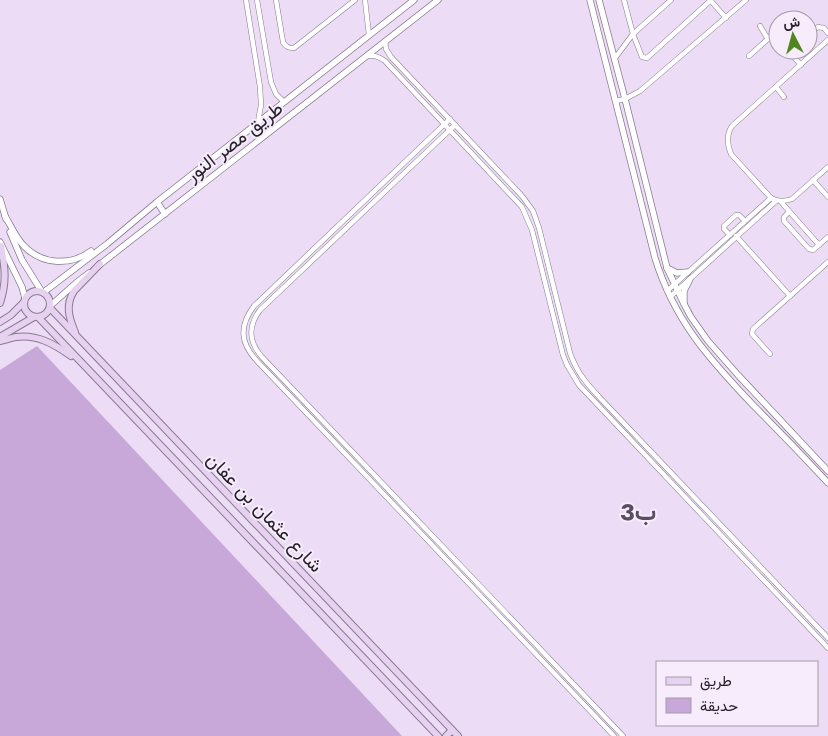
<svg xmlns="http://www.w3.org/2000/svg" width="828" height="736" viewBox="0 0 828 736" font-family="Jost,Vazirmatn,sans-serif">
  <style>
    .green { fill: #c8a8d9 }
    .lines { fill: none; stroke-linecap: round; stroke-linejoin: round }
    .minor-casing { stroke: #897a91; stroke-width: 5.5 }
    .tertiary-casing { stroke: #897a91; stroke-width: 7 }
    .secondary-casing { stroke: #897a91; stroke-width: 8 }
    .minor { stroke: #fff; stroke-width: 4.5 }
    .tertiary { stroke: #fff; stroke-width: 5.5 }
    .secondary { stroke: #e6d2f0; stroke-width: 6 }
    .labels { text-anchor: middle; stroke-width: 4; stroke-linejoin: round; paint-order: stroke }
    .street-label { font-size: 19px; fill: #27212a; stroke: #f6ecfc }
    .district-label { font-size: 24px; font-weight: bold; fill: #5b4e63; stroke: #f6ecfc }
  </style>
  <rect width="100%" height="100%" fill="#ecdcf5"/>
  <!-- green -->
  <path class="green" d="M37 346 402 736H0V370Z"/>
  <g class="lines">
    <defs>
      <g id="minor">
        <path d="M246 0 260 87 261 105 258 122"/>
        <path d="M257 0 271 82 276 94 284 102"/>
        <path d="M276 0 283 42C286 47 288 48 294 48L355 0"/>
        <path d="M365 0 369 35"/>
        <path d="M624 0 633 34 642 57 647 58 711 0"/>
        <path d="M710 0 726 18"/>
        <path d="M760 26 766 36 778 43"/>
        <path d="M808 34 818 27 824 28 828 33"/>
        <path d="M828 40 732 126C726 135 727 144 731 154L771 198C778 202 784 202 792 199L828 167"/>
        <path d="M385 41 386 49 391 57 522 196 533 211 539 228 570 353C577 373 587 384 601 399L828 638"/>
        <path d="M790 50 791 54 801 65"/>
        <path d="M368 56C375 55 379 57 385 61L522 207 532 230 563 355 567 365 579 385 828 648"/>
        <path d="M749 56 769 38"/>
        <path d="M615 58 633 34 671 0"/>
        <path d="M776 87 784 97"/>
        <path d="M616 101 625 99 640 91 746 0"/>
        <path d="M450 119 254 306C239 326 240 343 257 361L614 736"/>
        <path d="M455 125 260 310C248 326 248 341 262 357L623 736"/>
        <path d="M813 180 828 197"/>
        <path d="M781 202 819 245"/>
        <path d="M789 212 784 217V221L809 249 813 250 828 237"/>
        <path d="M730 235 724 229V226L736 215H739L745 221"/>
        <path d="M736 236 790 296"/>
        <path d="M667 291 771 198"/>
        <path d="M670 297 776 201"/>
        <path d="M770 354 752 334 753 329 828 262"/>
      </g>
      <g id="tertiary">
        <path d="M590 0 655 258C674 320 709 359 754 406 779 431 804 457 828 483"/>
        <path d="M599 0 625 99 667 268 684 304 691 317 708 341 738 375 828 471"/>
        <path d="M0 199 6 219"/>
        <path d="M157 202 165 214"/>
        <path d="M5 216C11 226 16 238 24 246 42 265 71 266 91 251"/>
        <path d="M10 232 22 260 42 292"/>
        <path d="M0 242 22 287 25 298"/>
        <path d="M98 266 438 0"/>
        <path d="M667 268 677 273 688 272"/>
        <path d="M44 292 107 244 157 202 414 0"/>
        <path d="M684 302V291L690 279"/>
        <path d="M50 306 76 283 89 273"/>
      </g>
      <g id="secondary">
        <circle cx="37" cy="304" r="13"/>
        <path d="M0 303C7 282 5 267 1 246"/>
        <path d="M50 308 458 736"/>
        <path d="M38 317 438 736"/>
        <path d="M0 322 11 315 24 302"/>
        <path d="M75 332C69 318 65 305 74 291L100 264"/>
        <path d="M0 337 34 317"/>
        <path d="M0 341C5 340 10 338 16 337 37 334 54 344 71 356"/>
        <path d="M446 736 452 730"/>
      </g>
    </defs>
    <!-- minor casing -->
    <use href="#minor" class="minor-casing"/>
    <!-- tertiary casing -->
    <use href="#tertiary" class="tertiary-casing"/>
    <!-- secondary casing -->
    <use href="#secondary" class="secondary-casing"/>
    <!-- minor -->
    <use href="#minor" class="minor"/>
    <!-- tertiary -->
    <use href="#tertiary" class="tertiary"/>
    <!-- secondary -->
    <use href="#secondary" class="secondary"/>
  </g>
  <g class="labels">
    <!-- street labels -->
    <g class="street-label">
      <text transform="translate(234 141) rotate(-38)" y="7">طريق مصر النور</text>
      <text transform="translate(265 512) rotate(46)" y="7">شارع عثمان بن عفان</text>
    </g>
    <!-- district labels -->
    <g class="district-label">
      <text x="638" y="520">ب3</text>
    </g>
  </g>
  <!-- legend -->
  <rect x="656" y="661" width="162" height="65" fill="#f6ecfc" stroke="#a39ba8"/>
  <rect x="666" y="677" width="25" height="8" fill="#e6d2f0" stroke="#a39ba8"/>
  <text x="700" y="686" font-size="15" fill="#27212a">طريق</text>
  <rect x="666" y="698" width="25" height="15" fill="#c8a8d9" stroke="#a39ba8"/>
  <text x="700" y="711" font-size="15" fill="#27212a">حديقة</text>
  <!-- north arrow -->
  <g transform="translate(793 35) rotate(354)"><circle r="24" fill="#f6ecfc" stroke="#a39ba8"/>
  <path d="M0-4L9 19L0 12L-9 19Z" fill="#50861f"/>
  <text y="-8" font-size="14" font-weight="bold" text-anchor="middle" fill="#27212a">ش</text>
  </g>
</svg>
